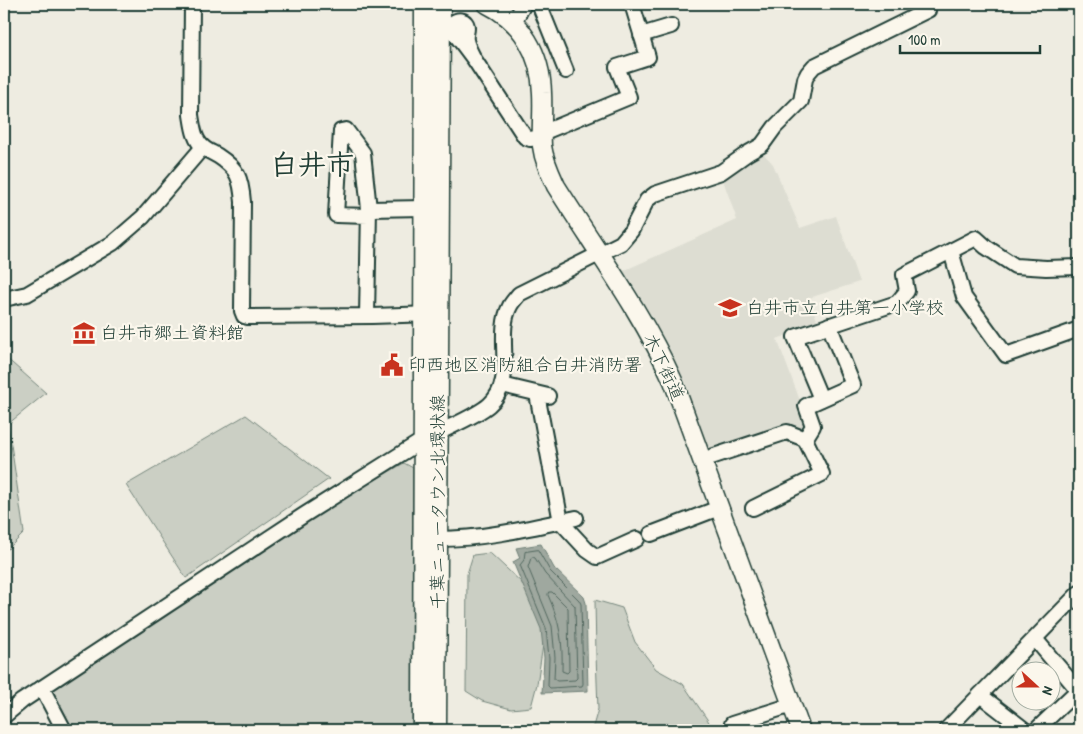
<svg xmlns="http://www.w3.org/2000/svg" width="1083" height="734" viewBox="0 0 1083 734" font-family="'Patrick Hand','Klee One',sans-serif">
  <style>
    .built { fill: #ddddd2 }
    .green { fill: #cbcfc4; stroke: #75867c }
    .water { fill: #9fa89f; stroke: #6c7d74 }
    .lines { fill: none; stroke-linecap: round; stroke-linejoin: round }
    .shore { stroke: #52685f; stroke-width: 1 }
    .minor-casing { stroke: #1f3d34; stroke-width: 18 }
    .major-casing { stroke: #1f3d34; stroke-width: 21 }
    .minor { stroke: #fbf7ec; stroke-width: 14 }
    .major { stroke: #fbf7ec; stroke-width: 18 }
    .labels { text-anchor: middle; stroke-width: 4.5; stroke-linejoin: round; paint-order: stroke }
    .poi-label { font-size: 18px; fill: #1f3d34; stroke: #fbf7ec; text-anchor: start }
    .street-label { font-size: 18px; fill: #1f3d34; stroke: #fbf7ec }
    .town-label { font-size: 28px; font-weight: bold; fill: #1f3d34; stroke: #fbf7ec }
  </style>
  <rect width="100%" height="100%" fill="#eeece1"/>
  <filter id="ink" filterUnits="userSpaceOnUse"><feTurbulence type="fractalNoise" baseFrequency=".02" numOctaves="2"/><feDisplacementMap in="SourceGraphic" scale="10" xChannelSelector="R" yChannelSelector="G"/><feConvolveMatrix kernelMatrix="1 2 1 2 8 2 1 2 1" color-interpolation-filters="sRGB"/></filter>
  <g filter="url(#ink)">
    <!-- built -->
    <path class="built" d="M763 153 773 164 800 228 836 216 859 282 809 298 818 323 777 339 808 422 804 424 803 428 795 431 788 428 707 451 672 354 652 317 629 278 623 271 737 220 723 180 726 174Z"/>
    <!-- green -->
    <g class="green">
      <path d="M4 356 46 393 8 424 24 533 4 553Z"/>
      <path d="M246 415 329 479 186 578 126 485Z"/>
      <path d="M404 463 413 468 412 730H69L48 689 348 492 351 494Z"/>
      <path d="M490 553 522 583 547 619 537 684 531 707 511 709 482 701 466 691 467 574 473 555Z"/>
      <path d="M595 600 622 608 635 642 656 669 683 684 709 722 700 730H592L598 709 596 655Z"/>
    </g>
    <!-- water -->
    <path class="water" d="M541 544 554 568 584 597 586 603 588 691 542 693 544 658 541 629 513 562 520 558 516 548Z"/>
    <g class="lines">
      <!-- shore -->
      <g class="shore">
        <path d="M538 550 550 571 579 600 581 604 583 684 582 686 550 688 548 686 549 658 546 628 520 565 524 560 525 552Z"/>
        <path d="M533 557 535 558 545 574 575 606 577 678 575 680 557 681 554 679 555 657 552 626 528 567 531 558Z"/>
        <path d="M549 592H552L568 608 569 671 567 673 562 671C563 641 560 622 548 595Z"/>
      </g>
      <defs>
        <g id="minor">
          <path d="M192 4 191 115C193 127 194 140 204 148 208 151 213 153 218 156 238 169 241 178 243 202L242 311 244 316 248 317 372 316 432 314"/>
          <path d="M539 4 566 71"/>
          <path d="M514 22 524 4"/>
          <path d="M641 35 671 26"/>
          <path d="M474 59C471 53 467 46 466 40 465 35 467 32 467 28 467 19 458 19 453 23V31L474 59 525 137 530 139 543 137"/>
          <path d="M542 133 629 97 617 67 648 57 632 4"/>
          <path d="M369 209 424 208"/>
          <path d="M951 251 964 297 1006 355 1079 329"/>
          <path d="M4 299 27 294 113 243 143 217 203 147"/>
          <path d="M367 316 369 209 363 153 346 130 341 131 336 215 368 216"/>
          <path d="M502 385 548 396"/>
          <path d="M537 394 561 522 587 550 597 557 637 539"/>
          <path d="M821 399 795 337 897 303 907 291 904 275 976 238 986 247 1015 266 1046 268 1079 267"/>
          <path d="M438 433C453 425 476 416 489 405 518 380 494 336 510 306 512 302 516 298 519 294L621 243 631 231 647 200 655 194 721 172 748 153 762 145 775 127 801 101 805 79 808 73 814 66 928 10 927 4"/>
          <path d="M702 460 787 432 805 439 813 426 806 406 853 385 829 325"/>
          <path d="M753 508 822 474 805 439"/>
          <path d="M651 534 719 508"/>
          <path d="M438 539C484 539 530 528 576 518"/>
          <path d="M1036 640 1078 690 1036 730"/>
          <path d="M42 688 64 730"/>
          <path d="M980 695 1025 730"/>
          <path d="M4 716 22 701 304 515 423 440"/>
          <path d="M731 730 732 724 792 705"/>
          <path d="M946 730 1079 593"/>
        </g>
        <g id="major">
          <path d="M487 4C522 21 541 54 542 93 543 111 541 129 542 146 544 161 550 173 556 186 596 250 642 312 673 381L801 730"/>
          <path d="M422 730 424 4"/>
          <path d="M437 730 441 4"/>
        </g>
      </defs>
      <!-- minor casing -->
      <use href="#minor" class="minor-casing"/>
      <!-- major casing -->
      <use href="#major" class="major-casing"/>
      <!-- minor -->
      <use href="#minor" class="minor"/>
      <!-- major -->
      <use href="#major" class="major"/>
    </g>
  </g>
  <!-- icons -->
  <defs>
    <symbol id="school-bare" viewBox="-9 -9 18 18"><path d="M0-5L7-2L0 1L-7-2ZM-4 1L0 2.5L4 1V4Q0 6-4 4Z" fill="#c8321e" stroke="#fbf7ec" stroke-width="2.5" paint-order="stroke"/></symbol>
    <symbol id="museum-bare" viewBox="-9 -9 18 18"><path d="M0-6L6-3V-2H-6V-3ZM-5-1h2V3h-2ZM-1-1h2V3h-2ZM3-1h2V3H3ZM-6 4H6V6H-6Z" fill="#c8321e" stroke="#fbf7ec" stroke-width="2.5" paint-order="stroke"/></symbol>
    <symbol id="civic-bare" viewBox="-9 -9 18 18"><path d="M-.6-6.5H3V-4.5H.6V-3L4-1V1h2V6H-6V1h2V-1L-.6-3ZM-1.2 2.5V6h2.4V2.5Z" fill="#c8321e" stroke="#fbf7ec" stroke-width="2.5" paint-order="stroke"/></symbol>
  </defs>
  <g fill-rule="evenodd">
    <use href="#school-bare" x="714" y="292" width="32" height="32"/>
    <use href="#museum-bare" x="68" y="317" width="32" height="32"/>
    <use href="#civic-bare" x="376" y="349" width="32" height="32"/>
  </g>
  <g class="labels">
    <!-- poi labels -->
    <g class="poi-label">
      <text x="746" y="314">白井市立白井第一小学校</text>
      <text x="100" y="339">白井市郷土資料館</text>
      <text x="408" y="371">印西地区消防組合白井消防署</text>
    </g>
    <!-- street labels -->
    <g class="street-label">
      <text transform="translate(664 367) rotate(65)" y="6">木下街道</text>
      <text transform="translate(438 502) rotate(-90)" y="6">千葉ニュータウン北環状線</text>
    </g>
    <!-- town labels -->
    <g class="town-label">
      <text x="312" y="174">白井市</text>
    </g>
  </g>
  <!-- margin -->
  <rect width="1083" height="734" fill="none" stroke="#fbf7ec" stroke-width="20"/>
  <rect x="10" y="10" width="1063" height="714" fill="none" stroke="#1f3d34" stroke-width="2" filter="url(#ink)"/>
  <!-- north arrow -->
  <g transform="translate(1036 686) rotate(111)"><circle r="24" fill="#fbf7ec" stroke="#a3ada2"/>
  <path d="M0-4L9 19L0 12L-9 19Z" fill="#c8321e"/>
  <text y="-8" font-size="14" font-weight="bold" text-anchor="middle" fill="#1f3d34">N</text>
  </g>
  <!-- scale -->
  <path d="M900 45v8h140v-8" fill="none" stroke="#1f3d34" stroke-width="2.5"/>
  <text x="908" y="45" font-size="15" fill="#1f3d34" stroke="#fbf7ec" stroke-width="4" paint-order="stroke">100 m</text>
</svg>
